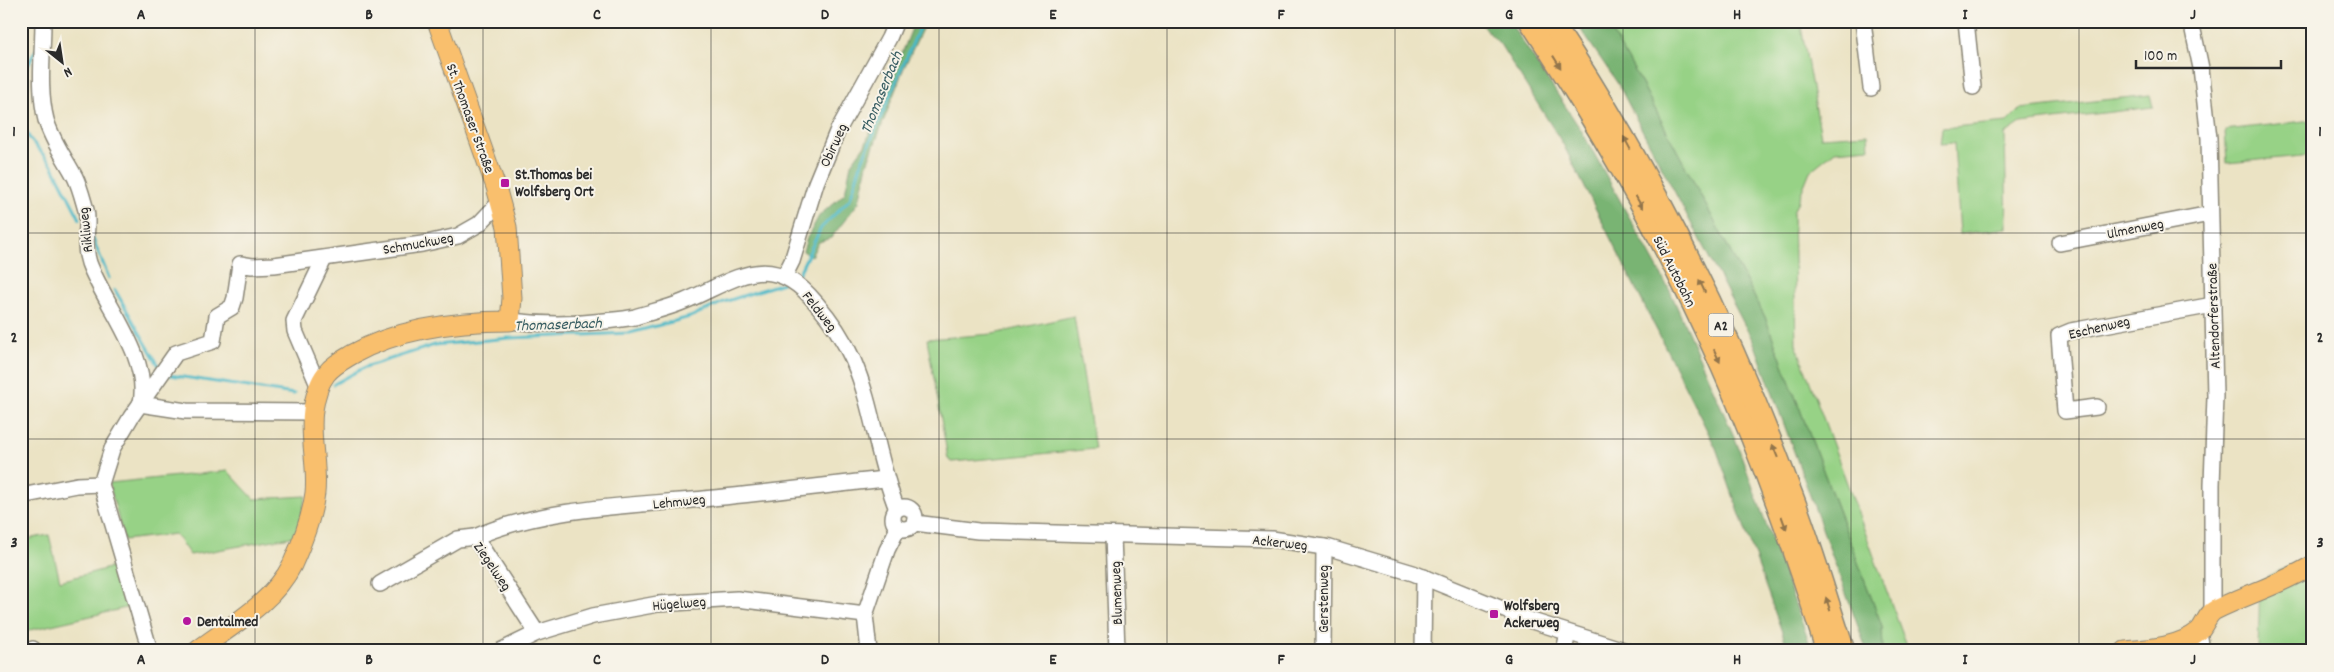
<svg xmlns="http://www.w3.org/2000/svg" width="2334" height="672" viewBox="0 0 2334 672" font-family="Dekko,sans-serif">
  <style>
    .green { fill: #97d286; stroke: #617e58 }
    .forest { fill: #79b473; stroke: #52704f }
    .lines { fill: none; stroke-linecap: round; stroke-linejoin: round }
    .stream { stroke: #4cb9c8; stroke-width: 3 }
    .minor-casing { stroke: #8b8778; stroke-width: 18 }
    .major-casing { stroke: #8b8778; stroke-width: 21 }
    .highway-casing { stroke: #8b8778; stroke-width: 24 }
    .minor { stroke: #fff; stroke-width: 15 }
    .major { stroke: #f9bf6d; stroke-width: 19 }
    .highway { stroke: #f9bf6d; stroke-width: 21 }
    .oneway { fill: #92754c }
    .grid { fill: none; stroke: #2b2b2b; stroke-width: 1; stroke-opacity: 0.55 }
    .poi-dot { fill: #b5179e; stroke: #f7f3e8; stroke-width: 2 }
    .labels { text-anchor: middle; stroke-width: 4; stroke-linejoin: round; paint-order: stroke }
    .shield { fill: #f7f3e8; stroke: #686764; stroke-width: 1 }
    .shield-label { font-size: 14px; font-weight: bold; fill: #2b2b2b }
    .street-label { font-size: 15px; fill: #2b2b2b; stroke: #f7f3e8 }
    .poi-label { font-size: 15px; font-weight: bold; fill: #2b2b2b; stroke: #f7f3e8; text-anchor: start }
    .water-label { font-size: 16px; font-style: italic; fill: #375d62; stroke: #f7f3e8 }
    .neatline { fill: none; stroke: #2b2b2b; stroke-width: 2 }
    .grid-label { font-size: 16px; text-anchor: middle; font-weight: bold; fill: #2b2b2b }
  </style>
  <rect width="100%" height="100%" fill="#f7f3e8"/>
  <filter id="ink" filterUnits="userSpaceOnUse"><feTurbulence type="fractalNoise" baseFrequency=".02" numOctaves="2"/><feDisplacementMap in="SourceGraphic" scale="10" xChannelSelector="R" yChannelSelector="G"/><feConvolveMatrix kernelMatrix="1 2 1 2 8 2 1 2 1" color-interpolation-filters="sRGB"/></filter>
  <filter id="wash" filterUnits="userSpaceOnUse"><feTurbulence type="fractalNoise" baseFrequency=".0096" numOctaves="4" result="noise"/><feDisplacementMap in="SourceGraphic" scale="20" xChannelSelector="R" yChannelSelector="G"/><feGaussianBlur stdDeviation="1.12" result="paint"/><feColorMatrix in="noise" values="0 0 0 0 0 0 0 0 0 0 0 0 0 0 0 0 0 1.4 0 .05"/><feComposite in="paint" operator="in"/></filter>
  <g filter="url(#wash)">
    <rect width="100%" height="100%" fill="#ebe3c4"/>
    <!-- green -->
    <g class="green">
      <path d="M1605 21H1800L1821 137 1868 134 1869 148 1835 151 1810 171 1793 213 1796 344 1908 649H1989V651H1883L1882 626 1765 317 1636 73Z"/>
      <path d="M2150 95 2153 107 2021 123 2005 134 2007 228 1960 234 1954 143 1940 144 1942 128 2007 122 2020 109Z"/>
      <path d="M2313 120V155L2227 163 2225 130Z"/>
      <path d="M1074 316 1095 449 952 462 948 459 927 339 993 334Z"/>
      <path d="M228 471 254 499 306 496 296 536 190 555 175 534 124 540 109 483Z"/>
      <path d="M49 535 60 581 120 565 130 607 21 632V540Z"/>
      <path d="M2313 554V651H2258L2260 580Z"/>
    </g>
    <!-- forest -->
    <g class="forest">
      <path d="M915 21H935L923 27 903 70 867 164 859 202 831 238 819 242 811 256 803 251 807 238 819 216 845 193 851 164 865 145Z"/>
      <path d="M1478 21H1509L1581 130 1670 291 1736 441 1810 645 1787 646 1716 448 1563 144 1500 44Z"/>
      <path d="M1575 21H1605L1636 73 1765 317 1882 626 1883 651H1867L1755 345 1618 84Z"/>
    </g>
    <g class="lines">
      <!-- stream -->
      <g class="stream">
        <path d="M21 78 36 50"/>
        <path d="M21 122 30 139 52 165 80 219"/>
        <path d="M93 239 109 278"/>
        <path d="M798 275 821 228 850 199 862 161 920 26 926 21"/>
        <path d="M115 290 159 366"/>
        <path d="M170 375 294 394"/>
        <path d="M334 384 365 367 435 345 509 338 630 333 690 317 724 302 783 283"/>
      </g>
    </g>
  </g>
  <g filter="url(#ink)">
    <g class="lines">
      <defs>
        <g id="minor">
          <path d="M43 21C43 54 38 88 46 120 52 141 65 158 75 177 80 187 83 200 86 210 90 226 82 242 89 263 105 306 150 356 141 403"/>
          <path d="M1863 21 1871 88"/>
          <path d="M1966 21 1973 87"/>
          <path d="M2191 21 2201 68 2209 138 2215 396 2212 485V611"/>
          <path d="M2060 243 2210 214"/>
          <path d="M785 275 792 261 816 183 837 132 889 38 896 21"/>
          <path d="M510 321C543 325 572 325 605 321 614 320 625 319 635 317 651 312 669 308 685 301 737 279 771 248 816 303 831 320 844 340 853 360 874 409 877 460 897 509"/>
          <path d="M318 385 295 331 294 321 324 259"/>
          <path d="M140 404 186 411 313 412"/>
          <path d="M2097 407 2065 411 2059 336 2071 331 2213 305"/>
          <path d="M21 496 77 485 101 484"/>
          <circle cx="904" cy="518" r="11"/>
          <path d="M915 523 978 531 1272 539 1330 548 1413 573 1532 621 1627 651"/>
          <path d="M1113 535 1117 651"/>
          <path d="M475 537C539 509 623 506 692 500 757 494 821 486 885 479"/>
          <path d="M380 584 458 539 475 537 537 633"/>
          <path d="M2199 631 2202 651"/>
          <path d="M33 649 34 651"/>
          <path d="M150 651 101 484 112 449 131 417 176 353 213 341 217 316 232 307 235 298 240 264 252 266 274 265 422 244 458 236 479 224 500 202"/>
          <path d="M500 651 537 633 593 616 658 604 737 599 865 615"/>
          <path d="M869 651 865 615 887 550 898 528"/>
          <path d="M1323 651 1324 547"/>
          <path d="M1423 651 1424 577"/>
          <path d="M1564 651 1568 633"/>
        </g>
        <g id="major">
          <path d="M197 651C230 626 273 603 292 565 302 543 312 517 315 493 318 466 309 437 313 410 315 397 318 384 326 374 333 365 343 360 353 354 400 328 457 321 510 321L512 298 507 227 496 187 437 21"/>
          <path d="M2125 651C2149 649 2180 647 2199 631 2205 625 2207 614 2215 610 2248 594 2282 584 2313 565"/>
        </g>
        <g id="highway">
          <path d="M1530 21C1603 131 1669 247 1722 367 1763 459 1797 555 1827 651"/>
          <path d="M1551 21C1649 168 1729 327 1791 493 1811 544 1826 598 1844 651"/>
        </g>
      </defs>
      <!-- minor casing -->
      <use href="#minor" class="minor-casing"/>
      <!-- major casing -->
      <use href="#major" class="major-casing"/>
      <!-- highway casing -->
      <use href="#highway" class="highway-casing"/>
      <!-- minor -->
      <use href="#minor" class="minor"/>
      <!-- major -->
      <use href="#major" class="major"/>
      <!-- highway -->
      <use href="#highway" class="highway"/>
    </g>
    <!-- one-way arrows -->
    <defs><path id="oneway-solid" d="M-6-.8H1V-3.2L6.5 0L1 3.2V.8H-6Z" transform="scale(1.25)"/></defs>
    <g class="oneway">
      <use href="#oneway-solid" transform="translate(1557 62) rotate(58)"/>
      <use href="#oneway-solid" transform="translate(1627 143) rotate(-118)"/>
      <use href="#oneway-solid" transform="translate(1639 202) rotate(61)"/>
      <use href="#oneway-solid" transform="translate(1702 286) rotate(-115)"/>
      <use href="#oneway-solid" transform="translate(1717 356) rotate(65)"/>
      <use href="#oneway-solid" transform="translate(1775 451) rotate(-112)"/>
      <use href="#oneway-solid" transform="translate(1784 523) rotate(70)"/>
      <use href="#oneway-solid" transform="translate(1828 604) rotate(-108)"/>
    </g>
  </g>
  <!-- grid -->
  <path class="grid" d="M255 21V651M483 21V651M711 21V651M939 21V651M1167 21V651M1395 21V651M1623 21V651M1851 21V651M2079 21V651M21 233H2313M21 439H2313"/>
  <!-- markers -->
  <g class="poi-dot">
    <rect x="500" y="178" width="10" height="10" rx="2.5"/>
    <rect x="1489" y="609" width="10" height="10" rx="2.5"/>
    <circle cx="187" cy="621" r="5"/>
  </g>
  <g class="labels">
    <!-- shield labels -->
    <rect class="shield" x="1708.5" y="313.5" width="25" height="23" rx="4"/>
    <g class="shield-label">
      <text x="1721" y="330">A2</text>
    </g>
    <!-- street labels -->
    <g class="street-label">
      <text transform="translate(471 118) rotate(70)" y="5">St. Thomaser Straße</text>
      <text transform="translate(833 145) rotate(-65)" y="5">Obirweg</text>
      <text transform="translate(2135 228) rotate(-11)" y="5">Ulmenweg</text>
      <text transform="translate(85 230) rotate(-96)" y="5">Rikliweg</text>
      <text transform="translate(418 243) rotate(-10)" y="5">Schmuckweg</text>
      <text transform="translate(1675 271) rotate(63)" y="5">Süd Autobahn</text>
      <text transform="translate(820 311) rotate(52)" y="5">Feldweg</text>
      <text transform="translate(2213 316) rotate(-92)" y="5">Altendorferstraße</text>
      <text transform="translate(2099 327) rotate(-13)" y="5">Eschenweg</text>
      <text transform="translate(679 501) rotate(-6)" y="5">Lehmweg</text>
      <text transform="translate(1280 542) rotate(6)" y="5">Ackerweg</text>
      <text transform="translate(493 566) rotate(56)" y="5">Ziegelweg</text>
      <text transform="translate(1116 593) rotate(-92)" y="5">Blumenweg</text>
      <text transform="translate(1323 599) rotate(-90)" y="5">Gerstenweg</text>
      <text transform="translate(679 603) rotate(-5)" y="5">Hügelweg</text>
    </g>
    <!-- poi labels -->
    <g class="poi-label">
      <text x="515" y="179">St.Thomas bei<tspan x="515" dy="17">Wolfsberg Ort</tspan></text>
      <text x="1504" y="610">Wolfsberg<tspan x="1504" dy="17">Ackerweg</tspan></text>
      <text x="197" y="626">Dentalmed</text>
    </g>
    <!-- water labels -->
    <g class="water-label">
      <text transform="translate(880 92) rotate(-68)" y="6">Thomaserbach</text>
      <text transform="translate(558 323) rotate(-2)" y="6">Thomaserbach</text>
    </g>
  </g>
  <!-- margin -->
  <rect width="2334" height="672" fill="none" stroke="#f7f3e8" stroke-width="55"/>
  <!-- north arrow -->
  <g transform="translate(62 62) rotate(150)" stroke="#f7f3e8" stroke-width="4" paint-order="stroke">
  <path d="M0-4L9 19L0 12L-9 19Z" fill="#2b2b2b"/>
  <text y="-8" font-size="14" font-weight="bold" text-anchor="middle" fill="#2b2b2b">N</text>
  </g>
  <!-- scale -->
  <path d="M2136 60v8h145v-8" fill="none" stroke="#2b2b2b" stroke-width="2.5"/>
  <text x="2144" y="60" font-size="15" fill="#2b2b2b" stroke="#f7f3e8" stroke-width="4" paint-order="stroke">100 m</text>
  <rect x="28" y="28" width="2278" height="616" class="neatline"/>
  <g class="grid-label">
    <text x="141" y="19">A</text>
    <text x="369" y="19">B</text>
    <text x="597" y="19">C</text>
    <text x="825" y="19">D</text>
    <text x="1053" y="19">E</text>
    <text x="1281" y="19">F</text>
    <text x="1509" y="19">G</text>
    <text x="1737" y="19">H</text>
    <text x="1965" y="19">I</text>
    <text x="2193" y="19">J</text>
    <text x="14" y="136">1</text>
    <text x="2320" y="136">1</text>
    <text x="14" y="342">2</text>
    <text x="2320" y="342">2</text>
    <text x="14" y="547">3</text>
    <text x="2320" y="547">3</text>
    <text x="141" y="664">A</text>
    <text x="369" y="664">B</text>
    <text x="597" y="664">C</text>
    <text x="825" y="664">D</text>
    <text x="1053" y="664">E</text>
    <text x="1281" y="664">F</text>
    <text x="1509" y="664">G</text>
    <text x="1737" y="664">H</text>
    <text x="1965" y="664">I</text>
    <text x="2193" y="664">J</text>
  </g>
</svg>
